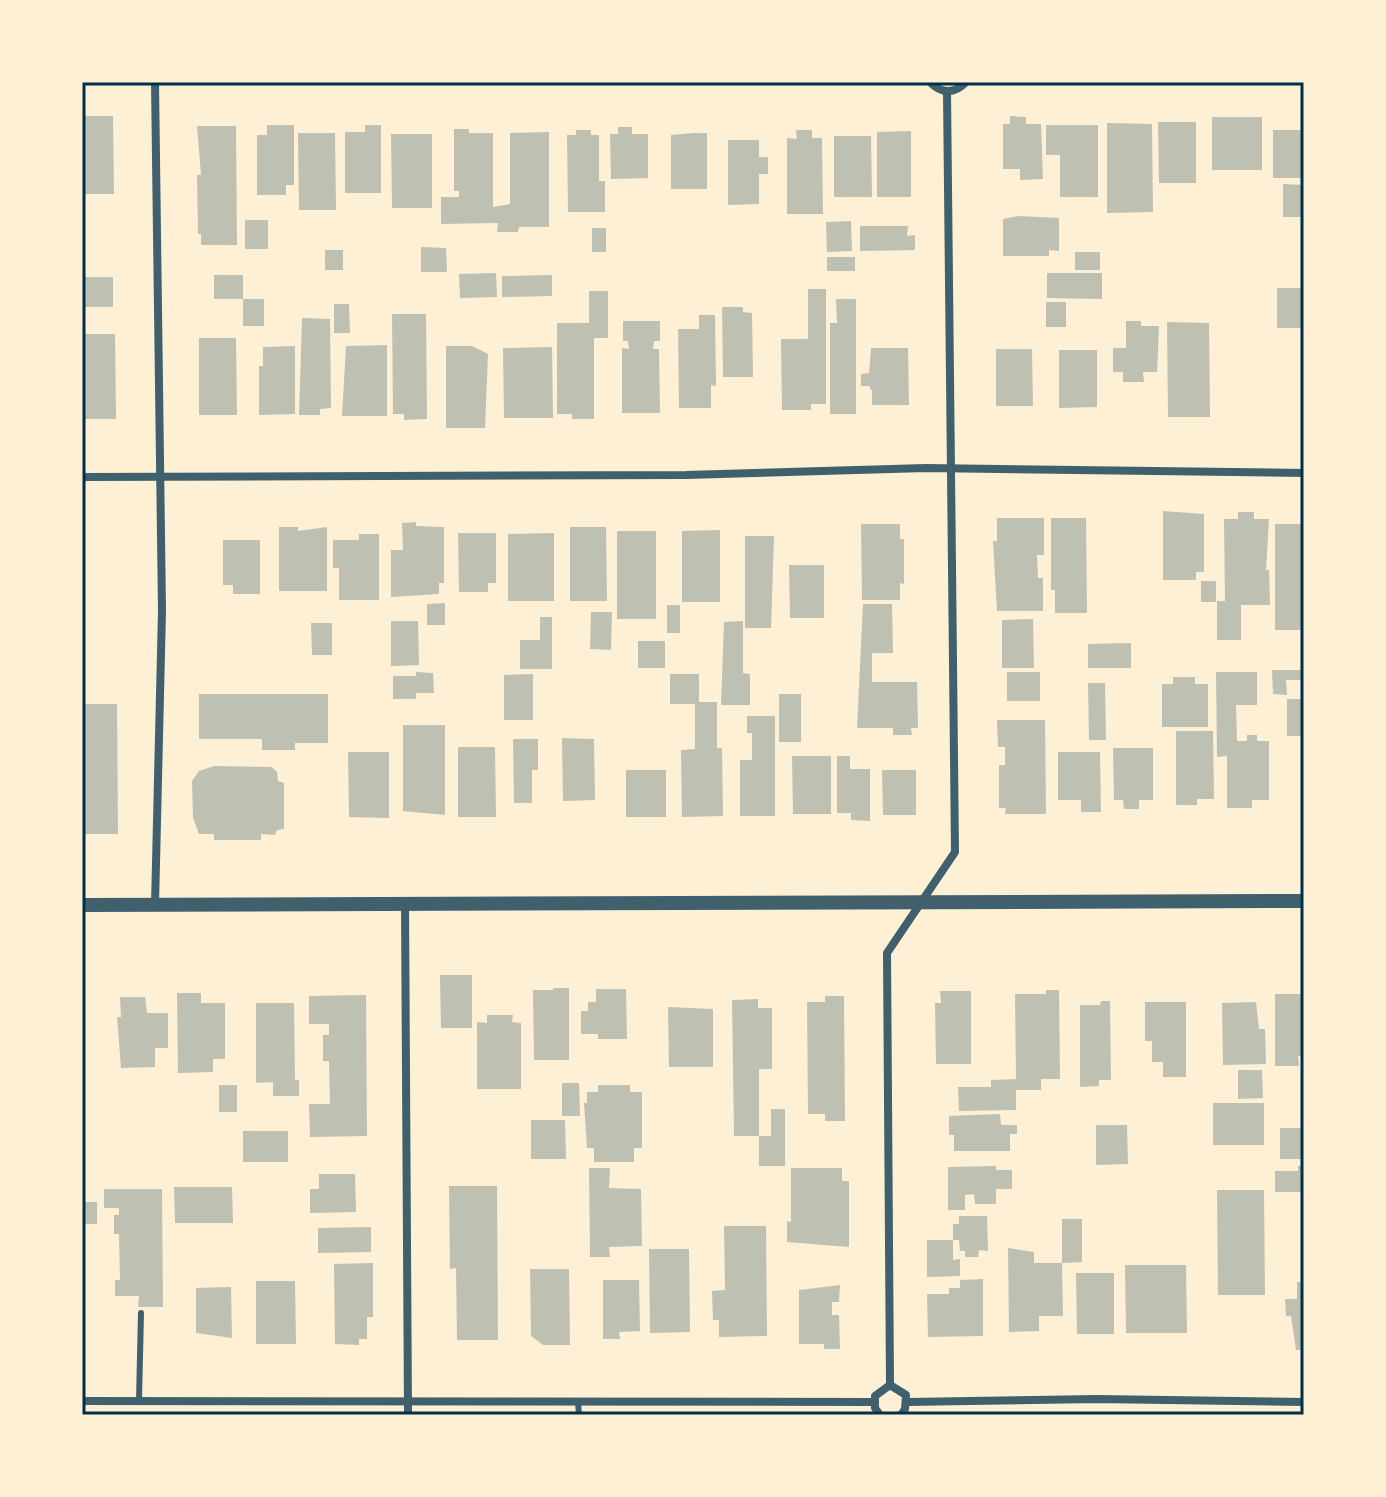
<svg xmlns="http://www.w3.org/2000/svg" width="1386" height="1497" viewBox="0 0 1386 1497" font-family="'Varela Round',sans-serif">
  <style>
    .building { fill: #bec0b2 }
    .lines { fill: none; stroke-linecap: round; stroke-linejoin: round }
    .service { stroke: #3f606c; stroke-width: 6 }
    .minor { stroke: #3f606c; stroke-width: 8 }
    .tertiary { stroke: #3f606c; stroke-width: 14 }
    .neatline { fill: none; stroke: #003049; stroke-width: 3 }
  </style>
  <rect width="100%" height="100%" fill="#fdf0d5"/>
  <!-- building -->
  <g class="building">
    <path d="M82 116H113L114 194H82Z"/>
    <path d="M1010 116 1026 117V124H1041L1043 179 1020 180V169H1003V124H1010Z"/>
    <rect x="1212" y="117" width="50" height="53"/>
    <path d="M1158 122H1196V183H1159Z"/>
    <path d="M1107 123 1152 124 1153 212 1107 213Z"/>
    <path d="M267 125H294V185H286V195H257V135H267Z"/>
    <path d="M365 125H381V193H345V132H365Z"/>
    <path d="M1046 125H1098V197H1060V155H1046Z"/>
    <path d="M197 126H236L237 245H201V234H198L197 175H201Z"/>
    <path d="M618 127H632V134H648V178L611 179 610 134H618Z"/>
    <path d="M454 129H469V133H493V207L510 204V133L549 132V227H519L518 232H497L498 223 441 224V197H459V191H454Z"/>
    <path d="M576 130H591V135H599V181H605V212H568L567 135H576Z"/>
    <path d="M796 130H812V138H822L823 214H787V138L797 139Z"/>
    <rect x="1273" y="130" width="29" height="48"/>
    <path d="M911 131V197H877V132Z"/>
    <path d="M298 133H335L336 210H299Z"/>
    <path d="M694 133H707V189H671V135Z"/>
    <path d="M391 134H432V208H392Z"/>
    <path d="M834 136H871L872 197H834Z"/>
    <path d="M728 140H759V157H768V174H759V204L728 205Z"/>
    <path d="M1283 184 1304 185V217H1283Z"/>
    <path d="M1018 216 1059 218V251L1049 250V256H1003V219Z"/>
    <rect x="245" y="220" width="23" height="29"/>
    <path d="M851 221 852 251 827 252 826 222Z"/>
    <path d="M860 226H908L907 236 915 235V250L860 251Z"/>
    <rect x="592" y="228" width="14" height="24"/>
    <path d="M421 247 446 248 447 272H421Z"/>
    <rect x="325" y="250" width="18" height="20"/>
    <rect x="1075" y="252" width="25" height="18"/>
    <rect x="827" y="257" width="28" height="14"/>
    <path d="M496 273 497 297 460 298 459 274Z"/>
    <path d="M1047 273H1102V299L1047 298Z"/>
    <rect x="214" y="275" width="29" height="24"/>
    <path d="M552 275V296L502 297V276Z"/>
    <rect x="82" y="277" width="31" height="30"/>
    <rect x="1277" y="288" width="27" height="40"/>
    <path d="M808 289H826V404H811V410H782L781 339H808Z"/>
    <path d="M589 291H608V338H594V419H572V414H557V323H589Z"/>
    <rect x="243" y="299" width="21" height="27"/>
    <path d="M836 299H856V414H830V323H837Z"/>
    <rect x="1046" y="302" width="20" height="25"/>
    <path d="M334 304H349L350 333H334Z"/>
    <path d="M722 307H743V312L752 313 753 377H723Z"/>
    <path d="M392 314H426L427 419 404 420V414H393Z"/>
    <path d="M699 315H715L716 386 711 385V408H679L678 329H699Z"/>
    <path d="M302 318 330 319 331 408 320 409V415H299Z"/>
    <path d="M623 321H660V341H654L653 349H659L660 413H622V348L629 349 628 341H623Z"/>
    <path d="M1126 321H1141V326H1159L1157 372H1143L1144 382H1123V372H1113V348H1126Z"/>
    <path d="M1167 322 1209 323 1210 417H1168Z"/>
    <path d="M82 334H115L116 419H82Z"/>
    <path d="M199 338H236L237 415H199Z"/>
    <path d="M387 345V416H342L346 346Z"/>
    <path d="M295 346V414L259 415V366H263V347Z"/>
    <path d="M446 346H472L488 354 485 428H446Z"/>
    <path d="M552 347 553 418H504L503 348Z"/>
    <path d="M871 348H908L909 405H872V391L869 386H861V374L869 373Z"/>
    <path d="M996 349H1032L1033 406H996Z"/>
    <path d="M1059 350H1097V407L1059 408Z"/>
    <path d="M1163 511 1204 514V572H1196V580H1163Z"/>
    <path d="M1238 512H1254V519H1269L1266 570H1269L1270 605H1241V640H1217V601H1225L1224 519H1238Z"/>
    <path d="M997 518H1044V555H1037L1038 578H1043V611H997L993 541H997Z"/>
    <path d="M1051 518H1086L1087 613H1055V590H1051Z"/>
    <path d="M416 522V526L444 527V583H439V594L391 597V550H403L402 523Z"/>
    <path d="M861 524H900V539H904V584L900 583V600H862Z"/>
    <rect x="1275" y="524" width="29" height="106"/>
    <path d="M279 527H298V531L327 527V591H279Z"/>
    <path d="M570 527H606L607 601H570Z"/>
    <path d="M720 530V602H682V531Z"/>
    <rect x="617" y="531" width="39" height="88"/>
    <path d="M458 533H496V583H488V592H459Z"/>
    <path d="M554 533V601H508V534Z"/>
    <path d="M359 534H379V600H339V568H333V540H359Z"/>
    <path d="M745 536H774L771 628H745Z"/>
    <path d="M223 540H260V594H233V585H223Z"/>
    <path d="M789 565H824V618H790Z"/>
    <rect x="1201" y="581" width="15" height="21"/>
    <path d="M445 603V625H427V604Z"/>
    <path d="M863 604H892L893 653H872V682H917L918 728H911L912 735H893V728H857Z"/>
    <rect x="667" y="605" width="13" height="28"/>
    <path d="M591 612H612L611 650 590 649Z"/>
    <path d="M540 617H552V669H520V640H540Z"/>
    <path d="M1033 619 1034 668H1002V620Z"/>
    <path d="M391 621H418L419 665 391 666Z"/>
    <path d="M743 621V673L750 674V705H721L724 622Z"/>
    <path d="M311 623H332V655H312Z"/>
    <rect x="638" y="641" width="27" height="27"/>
    <path d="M1131 643V668H1088V644Z"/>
    <path d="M1272 670H1304V680H1286L1287 695 1273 694Z"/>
    <path d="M416 672 433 673 434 693H416V699H393V676H416Z"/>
    <rect x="1007" y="672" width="33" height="29"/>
    <path d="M1216 672H1257V705H1236L1237 741H1247V735H1257V741H1269V800H1252V808H1227V756L1217 757Z"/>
    <path d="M533 674V720H504V675Z"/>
    <path d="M670 674H699V702H717V748H722L723 816 682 817 681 750 695 749V704H670Z"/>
    <path d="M1173 677H1195V684H1208V727H1162V684H1173Z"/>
    <path d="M1088 683H1105L1106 740H1089Z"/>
    <path d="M199 694H328V743H295V750H262V739H199Z"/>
    <rect x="779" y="694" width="22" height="48"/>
    <path d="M1287 699H1304V740L1301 736H1287Z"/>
    <path d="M82 704H117L118 834H82Z"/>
    <path d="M747 716H775V816H740V760H752V733H747Z"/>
    <path d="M997 720H1045L1046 814H1005L1006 808H999V765H1005V747H998Z"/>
    <path d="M403 725H445V815L403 811Z"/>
    <path d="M1176 731H1213L1214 799H1197V805H1176Z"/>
    <path d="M562 738 594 739 595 800 563 801Z"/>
    <path d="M513 739H538V770H532V803H514Z"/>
    <path d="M458 747H495L496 817H458Z"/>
    <path d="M1113 748H1153V800H1139V809H1124L1123 800H1114Z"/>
    <path d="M348 752H389V818L349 817Z"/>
    <path d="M1058 752H1100L1101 812H1081V800H1058Z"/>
    <path d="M792 756H831V814H793Z"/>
    <path d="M837 756H850V769H870V821L851 820V813H837Z"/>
    <path d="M214 766 272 767 277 772 278 781 284 783V829L277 830 275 835 261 834V840H214V834H199L193 818 192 781 199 771Z"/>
    <rect x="626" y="770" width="40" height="47"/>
    <path d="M882 770H916V815H883Z"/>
    <path d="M440 975H472V1028H441Z"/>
    <path d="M553 988H569V1060H534L533 990H553Z"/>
    <path d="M596 989H626L627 1039H598V1034H581V1011H588V1002H596Z"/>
    <path d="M1046 990H1059L1060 1079H1041V1090H1016V1110L959 1111 958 1087H991V1080L1016 1079 1015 994H1046Z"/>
    <path d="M940 991H971V1064H936L935 1003H941Z"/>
    <path d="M177 993H201V1003H225V1059H213V1072L178 1073Z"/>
    <path d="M1275 994H1304V1056H1298L1299 1066H1275Z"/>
    <path d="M366 995 367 1136 310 1137 309 1104H330L329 1061H323V1035H329V1024H309V996Z"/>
    <path d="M825 996H844L845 1121H825V1114H808L807 1002H825Z"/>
    <path d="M120 997H145L147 1013H168V1048H155V1067L121 1068 117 1017H121Z"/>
    <path d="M758 999V1008H772V1069H759V1136H734L732 1000Z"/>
    <path d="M1101 1001H1110L1111 1080H1099V1086L1080 1087V1005H1100Z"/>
    <path d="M1145 1002H1186V1077H1163V1062H1152V1041H1145Z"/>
    <path d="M1256 1002 1259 1029H1265L1266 1064 1223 1065 1222 1003Z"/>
    <path d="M256 1003H294L295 1080H299V1096H273V1082L256 1083Z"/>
    <path d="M668 1007 713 1009V1067H669Z"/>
    <path d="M487 1015H513L512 1022 521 1023V1089H477V1022L487 1023Z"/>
    <path d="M1238 1070H1262L1263 1098 1238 1099Z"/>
    <path d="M562 1083H579L580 1116H562Z"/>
    <rect x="219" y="1085" width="18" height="27"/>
    <path d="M598 1085H630V1092H642V1148H634V1162H594V1148H587L584 1103H587V1092H598Z"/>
    <rect x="1213" y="1103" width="51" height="42"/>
    <path d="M771 1109H785V1166H759V1136H771Z"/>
    <path d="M1000 1114 1001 1125H1017V1134H1010V1151H954V1135H949V1116Z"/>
    <path d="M531 1120H565L566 1159H531Z"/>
    <path d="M1096 1125H1127L1128 1164 1096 1165Z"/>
    <rect x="1280" y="1128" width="24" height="31"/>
    <rect x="243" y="1131" width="45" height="31"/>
    <path d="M996 1166V1170H1012V1189H996V1204H975L974 1194 965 1195V1210H948V1167Z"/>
    <path d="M1298 1166H1304V1192H1275V1171H1298Z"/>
    <path d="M589 1168H610L609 1188 641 1189 642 1246 609 1247 610 1257H590Z"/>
    <path d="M791 1168H842V1181H849V1247L787 1242V1221L791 1222Z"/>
    <path d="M319 1174H355L356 1212 310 1213V1189H319Z"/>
    <path d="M449 1186H497L498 1340H457L456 1268 450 1269Z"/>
    <path d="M174 1187H232L233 1223H175Z"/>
    <path d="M104 1189H162L163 1307H138L139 1296H115V1280H120L119 1234H114V1215H119V1208H104Z"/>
    <path d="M1217 1190H1264L1265 1295H1218Z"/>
    <rect x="82" y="1202" width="15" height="22"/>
    <path d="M959 1216H987L988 1251 979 1250 978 1257H965V1251H960L959 1240H953V1224H959Z"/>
    <path d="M1062 1219H1082V1262L1062 1263Z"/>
    <path d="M724 1226H766L767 1336 719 1337V1320H713L712 1291 725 1290Z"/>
    <path d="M371 1227V1252L318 1253V1228Z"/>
    <path d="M927 1240H953V1260L960 1259V1276L927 1277Z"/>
    <path d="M1008 1248 1034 1252V1263H1062L1063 1316H1039V1331L1009 1332Z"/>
    <path d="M649 1249H689L690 1332 650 1333Z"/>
    <path d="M373 1263V1317H367V1339H359V1345L335 1344 334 1264Z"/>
    <path d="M1125 1265H1186L1187 1333H1126Z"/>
    <path d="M530 1269H569L570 1345H543L531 1336Z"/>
    <path d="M1076 1273H1114V1334H1077Z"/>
    <path d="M983 1279V1336L928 1337 927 1294H949V1288H960V1280Z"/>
    <path d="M603 1280H639L640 1331 619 1332 620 1339H603Z"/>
    <path d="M256 1281H295L296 1344H256Z"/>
    <path d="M1297 1282H1304V1350H1296L1291 1316H1286L1285 1299H1297Z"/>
    <path d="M840 1285 839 1302H832V1315H839L840 1349H824V1344H799V1290Z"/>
    <path d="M231 1287 232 1338 196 1333V1288Z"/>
  </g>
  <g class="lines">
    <!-- service -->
    <g class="service">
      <path d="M139 1400 141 1313"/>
      <path d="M578 1402 579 1415"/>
    </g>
    <!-- minor -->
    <g class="minor">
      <path d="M930 82C941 94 955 94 966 82"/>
      <path d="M82 477 686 475 926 468 1304 473"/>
      <path d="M405 904 408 1415"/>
      <path d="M155 905 162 611 155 82"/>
      <path d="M890 1385 887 953 955 852 947 92"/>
      <path d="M82 1401 873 1402"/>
      <path d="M907 1402 1097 1399 1304 1402"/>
      <path d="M880 1415 875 1408V1396L890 1385 906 1395 905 1409 901 1415"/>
    </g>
    <!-- tertiary -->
    <path class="tertiary" d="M82 905 1304 901"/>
  </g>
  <!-- border -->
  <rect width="1386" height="1497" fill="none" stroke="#fdf0d5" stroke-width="168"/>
  <rect x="84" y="84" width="1218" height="1329" class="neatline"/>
</svg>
